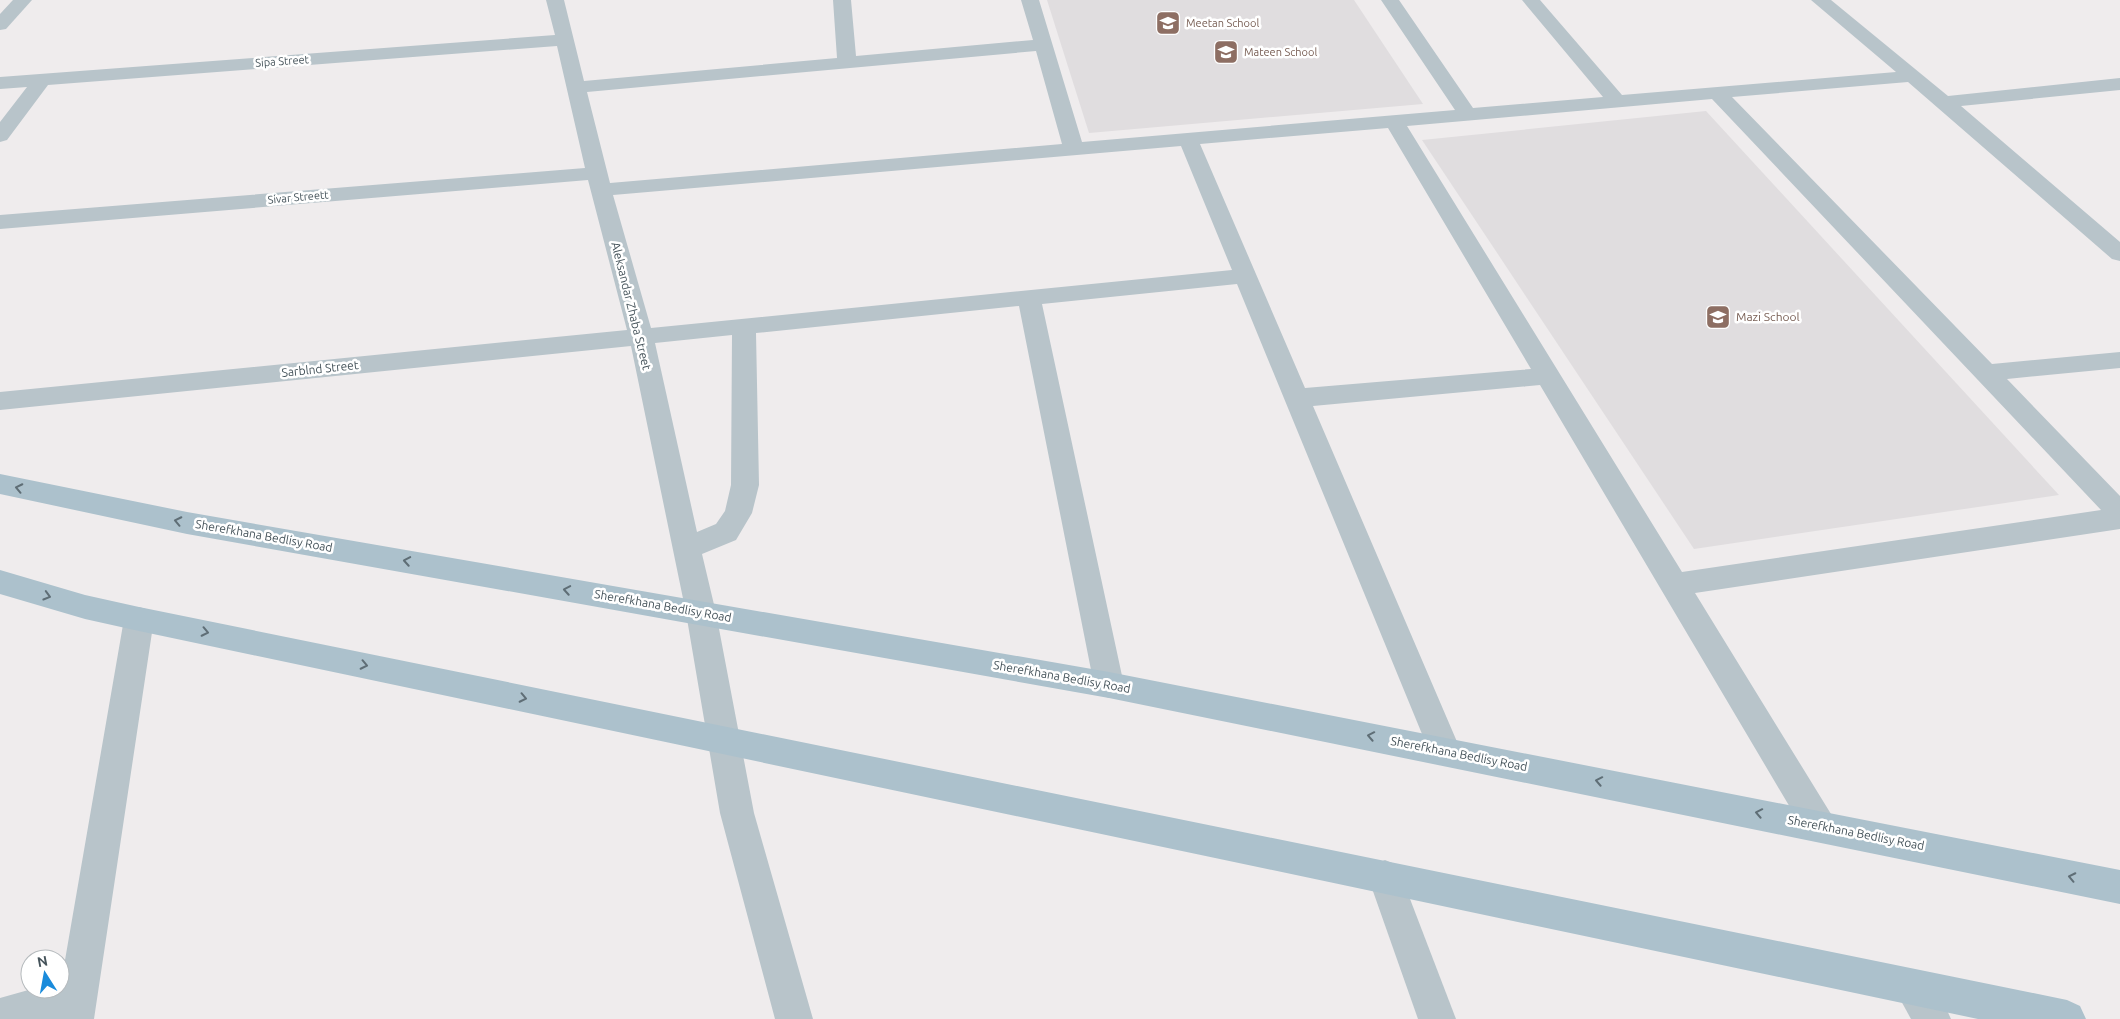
<svg xmlns="http://www.w3.org/2000/svg" width="2120" height="1019" viewBox="0 0 2120 1019" font-family="Ubuntu,sans-serif">
  <style>
    .education { fill: #e0dddf }
    .lines { fill: none; stroke-linecap: round; stroke-linejoin: round }
    .minor { fill: #b8c4ca; fill-rule: evenodd }
    .major { fill: #acc1cc; fill-rule: evenodd }
    .oneway { stroke: #5f6e76 }
    .labels { text-anchor: middle; stroke-width: 5; stroke-linejoin: round; paint-order: stroke }
    .far-education-label { font-size: 11px; fill: #785e54; stroke: #fff; text-anchor: start }
    .far-street-label { font-size: 11px; fill: #45535a; stroke: #fff }
    .street-label { font-size: 12px; fill: #45535a; stroke: #fff }
    .education-label { font-size: 12px; fill: #785e54; stroke: #fff; text-anchor: start }
  </style>
  <rect width="100%" height="100%" fill="#efeced"/>
  <!-- education -->
  <g class="education">
    <path d="M1047 0H1354L1423 104 1089 133Z"/>
    <path d="M1706 111 2059 495 1694 549 1422 140Z"/>
  </g>
  <g class="lines">
    <!-- minor -->
    <g class="minor">
      <path d="M13 0H32L6 29 0 30V14Z"/>
      <path d="M546 0H564L584 81 837 58 833 0H851L856 56 1033 40 1021 0H1039L1082 142 1455 110 1381 0H1399L1473 108 1603 97 1522 0H1540L1622 95 1896 72 1811 0H1831L1948 96 2120 78V90L1961 106 2120 242V261L2112 259 1908 82 1732 97 1992 364 2120 352V368L2007 379 2120 496V529L1695 593 1831 814 1836 825 1831 836 1819 841 1807 836 1540 385 1313 406 1461 751 1456 761 1445 766 1434 761 1429 751 1237 284 1042 304 1124 685 1120 694 1109 698 1098 694 1094 685 1019 306 756 333 759 485 752 513 736 540 702 554 716 613 754 813 813 1019H775L720 813 686 613 631 346 0 410V392L627 330 588 180 0 229V215L585 168 557 46 48 85 7 140 0 142V122L27 87 0 89V77L555 35ZM1036 51 1062 144 610 183 587 92ZM1712 99 2101 510 1682 572 1407 126ZM1388 128 1531 369 1305 388 1200 144ZM1181 146 1232 270 651 328 613 195ZM732 335 731 485 725 511 716 524 697 532 655 343Z"/>
      <path d="M139 607 149 610 154 619 94 1019H0V998L32 989H60L124 619 129 610Z"/>
      <path d="M1385 860 1397 865 1456 1019H1418L1368 877 1373 865Z"/>
      <path d="M1913 969 1926 975 1945 1006 1951 1019H1911L1894 988 1900 975Z"/>
    </g>
    <!-- major -->
    <g class="major">
      <path d="M0 474 187 512 1109 672 2120 870V904L1109 698 187 534 0 494Z"/>
      <path d="M0 570 85 595 139 607 2067 1000 2080 1006 2086 1019H1978L139 631 85 619 0 594Z"/>
    </g>
  </g>
  <!-- one-way arrows -->
  <defs><path id="oneway-chevron" d="M-2-3.5L2.5 0L-2 3.5" fill="none" stroke-width="1.6" stroke-linecap="round" stroke-linejoin="round" transform="scale(1.25)"/></defs>
  <g class="oneway">
    <use href="#oneway-chevron" transform="translate(19 488) rotate(-168)"/>
    <use href="#oneway-chevron" transform="translate(178 521) rotate(-168)"/>
    <use href="#oneway-chevron" transform="translate(407 561) rotate(-170)"/>
    <use href="#oneway-chevron" transform="translate(567 590) rotate(-170)"/>
    <use href="#oneway-chevron" transform="translate(47 596) rotate(16)"/>
    <use href="#oneway-chevron" transform="translate(205 632) rotate(12)"/>
    <use href="#oneway-chevron" transform="translate(364 665) rotate(12)"/>
    <use href="#oneway-chevron" transform="translate(523 698) rotate(12)"/>
    <use href="#oneway-chevron" transform="translate(1371 736) rotate(-169)"/>
    <use href="#oneway-chevron" transform="translate(1599 781) rotate(-169)"/>
    <use href="#oneway-chevron" transform="translate(1759 813) rotate(-169)"/>
    <use href="#oneway-chevron" transform="translate(2072 877) rotate(-168)"/>
  </g>
  <!-- icons -->
  <defs>
    <symbol id="school-square" viewBox="-11 -11 22 22"><rect x="-9" y="-9" width="18" height="18" rx="4" fill="#8d6e63" stroke="#fff"/><path d="M0-5L7-2L0 1L-7-2ZM-4 1L0 2.5L4 1V4Q0 6-4 4Z" fill="#fff"/></symbol>
  </defs>
  <g fill-rule="evenodd">
    <use href="#school-square" x="1154" y="9" width="28" height="28"/>
    <use href="#school-square" x="1212" y="38" width="28" height="28"/>
    <use href="#school-square" x="1704" y="303" width="28" height="28"/>
  </g>
  <g class="labels">
    <!-- far-education labels -->
    <g class="far-education-label">
      <text x="1186" y="27">Meetan School</text>
      <text x="1244" y="56">Mateen School</text>
    </g>
    <!-- far-street labels -->
    <g class="far-street-label">
      <text transform="translate(282 61) rotate(-4)" y="4">Sipa Street</text>
      <text transform="translate(298 197) rotate(-5)" y="4">Sivar Streett</text>
    </g>
    <!-- street labels -->
    <g class="street-label">
      <text transform="translate(631 306) rotate(76)" y="4">Aleksandar Zhaba Street</text>
      <text transform="translate(320 369) rotate(-6)" y="4">Sarblnd Street</text>
      <text transform="translate(264 536) rotate(10)" y="4">Sherefkhana Bedlisy Road</text>
      <text transform="translate(663 606) rotate(10)" y="4">Sherefkhana Bedlisy Road</text>
      <text transform="translate(1062 677) rotate(10)" y="4">Sherefkhana Bedlisy Road</text>
      <text transform="translate(1459 754) rotate(11)" y="4">Sherefkhana Bedlisy Road</text>
      <text transform="translate(1856 833) rotate(11)" y="4">Sherefkhana Bedlisy Road</text>
    </g>
    <!-- education labels -->
    <g class="education-label">
      <text x="1736" y="321">Mazi School</text>
    </g>
  </g>
  <!-- north arrow -->
  <g transform="translate(45 974) rotate(349)"><circle r="24" fill="#ffffff" stroke="#b5babd"/>
  <path d="M0-4L9 19L0 12L-9 19Z" fill="#1a8bdb"/>
  <text y="-8" font-size="14" font-weight="bold" text-anchor="middle" fill="#45535a">N</text>
  </g>
</svg>
